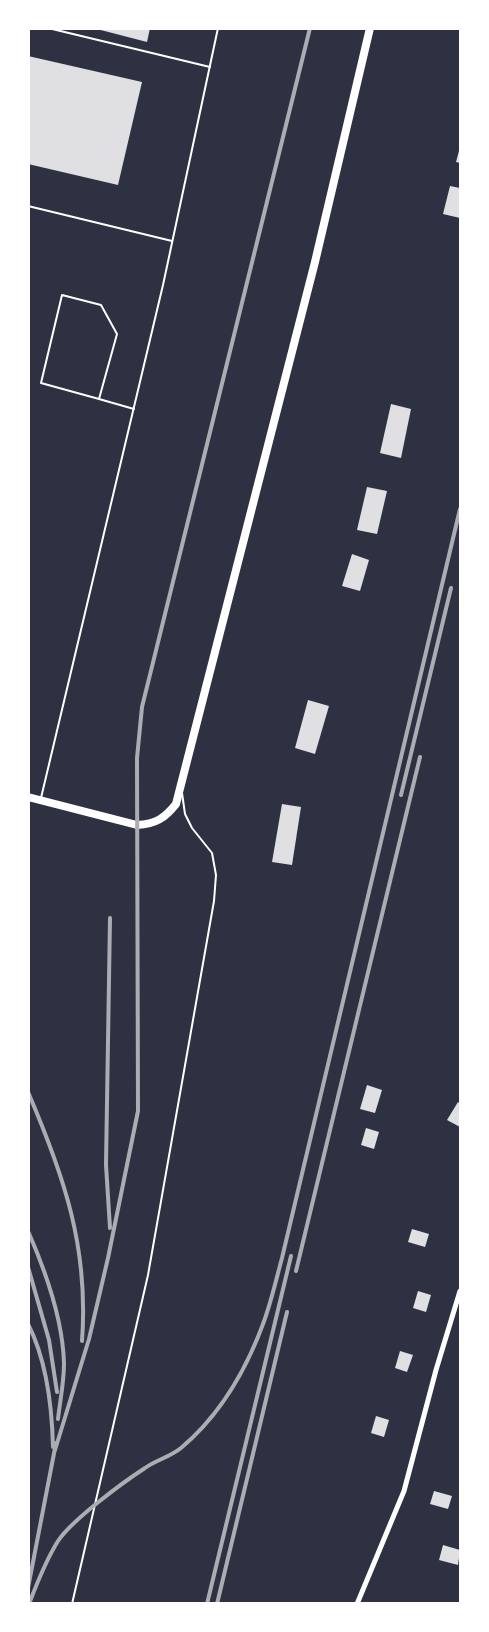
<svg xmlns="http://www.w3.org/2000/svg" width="489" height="1632" viewBox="0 0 489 1632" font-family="Roboto,sans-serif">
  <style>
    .building { fill: #e0e0e3 }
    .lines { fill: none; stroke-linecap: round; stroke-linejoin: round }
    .service { stroke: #fff; stroke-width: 2 }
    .minor { stroke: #fff; stroke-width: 5 }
    .trunk { stroke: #fff; stroke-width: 8 }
    .rail { stroke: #abadb3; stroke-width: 4 }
  </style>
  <rect width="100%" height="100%" fill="#2d3142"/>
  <!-- building -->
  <g class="building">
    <path d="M93 28H150L147 42Z"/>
    <path d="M28 56 142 82 118 185 28 164Z"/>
    <path d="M460 147V163L456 162Z"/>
    <path d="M450 186 460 188V218L443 214Z"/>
    <path d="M391 404 411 409 401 458 380 453Z"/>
    <path d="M367 487 387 491 377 534 357 530Z"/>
    <path d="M352 554 369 560 360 591 342 586Z"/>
    <path d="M308 700 329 706 315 754 295 748Z"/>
    <path d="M282 804 301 807 292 865 272 862Z"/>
    <path d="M367 1085 382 1090 375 1113 360 1109Z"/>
    <path d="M458 1102 460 1104V1127L447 1120Z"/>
    <path d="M366 1128 379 1132 374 1149 361 1145Z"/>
    <path d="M412 1229 429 1234 425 1247 408 1242Z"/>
    <path d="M418 1291 431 1295 426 1312 413 1308Z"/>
    <path d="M400 1351 413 1355 407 1372 395 1368Z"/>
    <path d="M376 1416 389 1420 384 1437 371 1433Z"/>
    <path d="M434 1491 452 1496 448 1509 430 1504Z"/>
    <path d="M443 1545 460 1550 458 1565 439 1560Z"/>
  </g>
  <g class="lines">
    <!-- service -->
    <g class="service">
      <path d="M48 28 210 67"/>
      <path d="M28 206 172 241"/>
      <path d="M99 399 41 383 62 295 101 305 117 334 99 399 134 409"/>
      <path d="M41 798 163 285 218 28"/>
      <path d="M72 1604 148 1275 214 901 216 875 212 853 192 828 185 814 182 793"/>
    </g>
    <!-- minor -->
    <path class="minor" d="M357 1604 404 1491 436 1370 460 1291"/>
    <!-- trunk -->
    <path class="trunk" d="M28 797 137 825C156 824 165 818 176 804L315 262 370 28"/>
    <!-- rail -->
    <g class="rail">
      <path d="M401 795 451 588"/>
      <path d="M110 918 106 1165 110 1228"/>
      <path d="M28 1092C64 1176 89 1248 82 1341"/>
      <path d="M28 1231C46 1272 63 1319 64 1364 64 1382 60 1401 58 1419"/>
      <path d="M28 1267 49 1340 57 1392"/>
      <path d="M296 1271 420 757"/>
      <path d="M28 1324C47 1361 52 1406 53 1447"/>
      <path d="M55 1450 89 1339 108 1258 138 1111 137 758 142 707 310 28"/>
      <path d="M28 1588 56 1443"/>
      <path d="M29 1604C37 1583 46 1560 58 1541 72 1520 122 1483 145 1468 156 1460 170 1457 181 1448 219 1416 246 1370 263 1324 271 1303 276 1280 282 1258L460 509"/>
      <path d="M207 1604 291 1256"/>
      <path d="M217 1604 287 1312"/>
    </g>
  </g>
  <!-- border -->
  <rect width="489" height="1632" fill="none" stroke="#ffffff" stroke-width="60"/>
</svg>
